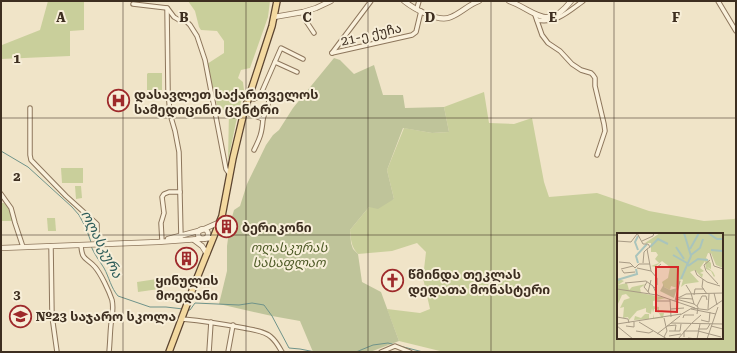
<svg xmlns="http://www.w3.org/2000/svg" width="737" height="353" viewBox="0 0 737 353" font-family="'Roboto Serif','Noto Sans Georgian',serif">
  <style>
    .green { fill: #c9cf9b; fill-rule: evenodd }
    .cemetery { fill: #bfc49a }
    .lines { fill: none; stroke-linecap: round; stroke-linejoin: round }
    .stream { stroke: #6f938a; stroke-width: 1 }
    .minor-casing { stroke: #8d765c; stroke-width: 5.5 }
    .tertiary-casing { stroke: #8d765c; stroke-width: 6 }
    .primary-casing { stroke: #5b4430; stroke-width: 8 }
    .minor { stroke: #faf1dc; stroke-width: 3.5 }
    .tertiary { stroke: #faf1dc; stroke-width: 4.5 }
    .primary { stroke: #f3d9a0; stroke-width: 5.5 }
    .grid { fill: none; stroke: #3d2e20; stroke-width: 1; stroke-opacity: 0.55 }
    .labels { text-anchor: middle; stroke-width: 4; stroke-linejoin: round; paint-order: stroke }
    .street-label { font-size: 13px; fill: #3d2e20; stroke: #f7eed8 }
    .poi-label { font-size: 13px; font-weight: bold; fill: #3d2e20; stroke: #f7eed8; text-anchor: start }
    .park-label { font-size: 13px; font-style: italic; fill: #4d5a26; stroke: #f7eed8 }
    .water-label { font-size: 14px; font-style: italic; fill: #2f5d5a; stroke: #f7eed8 }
    .inset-river { fill: none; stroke: #a9c4bc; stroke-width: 2 }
    .inset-road { fill: none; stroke: #a89b85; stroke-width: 1 }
    .view { fill: #d62828; fill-opacity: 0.15; stroke: #d62828; stroke-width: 2 }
    .inset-edge { fill: none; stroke: #3d2e20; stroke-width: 2 }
    .grid-label { font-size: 13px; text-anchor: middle; font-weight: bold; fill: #3d2e20; stroke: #f7eed8; stroke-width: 4; stroke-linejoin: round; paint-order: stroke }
  </style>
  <rect width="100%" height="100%" fill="#f0e4c8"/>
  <!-- green -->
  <g class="green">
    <path d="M48 1H84V30L70 31V56L1 59V44L2 45 40 30Z"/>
    <path d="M188 1H270L268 17 250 68 241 70 238 78 243 82 244 90 236 122 228 161 229 111 218 109 207 64 224 53V41L217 31 201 30 199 27 195 11Z"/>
    <path d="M148 73H162V90H147V74Z"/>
    <path d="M484 92 489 123 514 124 532 118 544 182 549 197 597 193 649 211 704 221 734 219 736 218V352H444L399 341 387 309 420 313 430 309 423 278 426 252 417 243 392 251 358 254C351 247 351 240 350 230L369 207 394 199 387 170 404 128 432 133 449 132 444 107ZM618 234H722V338H618Z"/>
    <path d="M61 168H83V183H62Z"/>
    <path d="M75 186H81L82 198 76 199Z"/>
    <path d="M1 203H4L8 207 13 221H1Z"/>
    <path d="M47 218H55L56 231H48Z"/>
    <path d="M157 279 159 289 138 292 137 282Z"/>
  </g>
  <!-- cemetery -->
  <path class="cemetery" d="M334 58 340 60 354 74 374 65 383 95H403L405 108 444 107 449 132 432 133 403 128 387 170 394 199 378 209 369 207 350 230 351 243 353 249 358 254 362 282 381 292 399 341 370 352H313L300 321 272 316 219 304 227 271V246L230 224 234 210 240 206 247 184 266 145 273 135 279 130 293 108Z"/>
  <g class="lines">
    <!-- stream -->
    <g class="stream">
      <path d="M1 151 28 167 72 207 79 215 86 228 91 242"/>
      <path d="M91 246C94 254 99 260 104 268 109 277 111 288 118 296L150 307H166L183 309"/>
      <path d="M187 310H190L195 303 239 305 252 303 264 305 272 316 289 348 300 349 315 352"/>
      <path d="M356 352 373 345 388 343 423 352"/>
    </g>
    <defs>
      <g id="minor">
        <path d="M718 1 736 31"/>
        <path d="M133 4 167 8"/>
        <path d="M167 8 168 90 170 114 175 131 179 152 181 238"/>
        <path d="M417 8 419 1"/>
        <path d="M168 9 174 17 179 20 186 21 190 25 197 36 205 60 226 169 230 175"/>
        <path d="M303 12 304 18 314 33"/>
        <path d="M535 15 542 35 548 43 560 51 572 64 581 70 591 73 593 75 595 78V86L604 124 605 131 597 155"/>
        <path d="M537 20C556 24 569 11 583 1"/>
        <path d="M332 53 412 35 416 32 421 11"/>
        <path d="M332 53 371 1"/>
        <path d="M275 62 297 72"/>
        <path d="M248 98 254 99 260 96 281 48 303 59"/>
        <path d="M30 108V155L31 160 66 196 97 224V245"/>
        <path d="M244 112 263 119 271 95 262 92"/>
        <path d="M254 150C260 138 262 133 263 119"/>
        <path d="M1 194 11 208 15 223 23 247"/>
        <path d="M162 241 161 223 164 213 162 197 164 194 169 192H180"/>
        <path d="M81 245C82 261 86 257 95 267 101 274 109 291 112 300 114 309 112 316 111 324 110 333 110 343 109 352"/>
        <path d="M51 246 52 316 57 352"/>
        <path d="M182 319C203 321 223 324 244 328 253 330 265 331 271 337 276 341 279 347 282 352"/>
        <path d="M209 352 211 322"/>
        <path d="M228 352 233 325"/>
        <path d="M381 352 395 346 410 352"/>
      </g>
      <g id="tertiary">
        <path d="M404 1C414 9 439 23 451 17 461 13 468 5 479 1"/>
        <path d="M509 1C536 11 547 32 571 1"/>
        <path d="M274 17 303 12 316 8 331 1"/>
        <circle cx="203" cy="234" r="5"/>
        <path d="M168 239 202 230 220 222"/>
        <path d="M194 240 202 246 207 254"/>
        <path d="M1 248 158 242 213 238"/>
      </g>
      <path id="primary" d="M169 352 195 283 222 216 233 158 244 112 272 26 277 1"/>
    </defs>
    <!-- minor casing -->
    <use href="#minor" class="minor-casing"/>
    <!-- tertiary casing -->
    <use href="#tertiary" class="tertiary-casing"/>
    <!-- primary casing -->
    <use href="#primary" class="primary-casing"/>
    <!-- minor -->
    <use href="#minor" class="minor"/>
    <!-- tertiary -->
    <use href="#tertiary" class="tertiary"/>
    <!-- primary -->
    <use href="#primary" class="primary"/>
  </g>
  <!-- grid -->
  <path class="grid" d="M123 1V352M246 1V352M368 1V352M491 1V352M614 1V352M1 118H736M1 235H618M722 235H736"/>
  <!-- icons -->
  <defs>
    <symbol id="hospital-ring" viewBox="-11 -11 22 22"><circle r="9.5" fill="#f7eed8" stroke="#9e2a2b" stroke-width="1.5"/><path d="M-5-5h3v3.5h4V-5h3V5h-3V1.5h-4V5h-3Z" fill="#9e2a2b"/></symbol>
    <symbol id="building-ring" viewBox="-11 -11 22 22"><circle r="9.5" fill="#f7eed8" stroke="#9e2a2b" stroke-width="1.5"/><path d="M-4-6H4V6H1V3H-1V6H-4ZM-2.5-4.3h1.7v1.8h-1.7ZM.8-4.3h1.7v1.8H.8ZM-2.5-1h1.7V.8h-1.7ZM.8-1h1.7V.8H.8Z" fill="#9e2a2b"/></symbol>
    <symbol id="church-ring" viewBox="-11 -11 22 22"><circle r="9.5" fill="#f7eed8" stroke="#9e2a2b" stroke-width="1.5"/><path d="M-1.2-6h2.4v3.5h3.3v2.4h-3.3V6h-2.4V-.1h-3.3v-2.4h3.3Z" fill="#9e2a2b"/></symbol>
    <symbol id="school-ring" viewBox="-11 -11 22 22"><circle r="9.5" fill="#f7eed8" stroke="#9e2a2b" stroke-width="1.5"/><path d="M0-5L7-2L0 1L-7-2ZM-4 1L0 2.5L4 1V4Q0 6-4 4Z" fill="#9e2a2b"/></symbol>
  </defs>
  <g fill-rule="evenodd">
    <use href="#hospital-ring" x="106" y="88" width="25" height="25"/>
    <use href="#building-ring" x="214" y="214" width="25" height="25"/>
    <use href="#building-ring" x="174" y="246" width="25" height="25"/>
    <use href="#church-ring" x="380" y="268" width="25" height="25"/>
    <use href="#school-ring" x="8" y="304" width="25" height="25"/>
  </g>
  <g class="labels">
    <!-- street labels -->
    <g class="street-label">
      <text transform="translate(371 34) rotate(-13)" y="5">21-ე ქუჩა</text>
    </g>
    <!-- poi labels -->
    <g class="poi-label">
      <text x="134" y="99">დასავლეთ საქართველოს<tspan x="134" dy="15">სამედიცინო ცენტრი</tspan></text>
      <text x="242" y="232">ბერიკონი</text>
      <text x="408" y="279">წმინდა თეკლას<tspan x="408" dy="15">დედათა მონასტერი</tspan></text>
      <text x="187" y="285" text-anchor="middle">ყინულის<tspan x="187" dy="15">მოედანი</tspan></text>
      <text x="36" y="321">№23 საჯარო სკოლა</text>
    </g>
    <!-- park labels -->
    <g class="park-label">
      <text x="289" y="252">ოღასკურას<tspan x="289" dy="15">სასაფლაო</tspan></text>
    </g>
    <!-- water labels -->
    <g class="water-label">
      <text transform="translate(102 244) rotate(63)" y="5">ოღასკურა</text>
    </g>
  </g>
  <!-- overview -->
  <g transform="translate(617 233)">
    <rect width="106" height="106" fill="#f0e4c8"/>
    <path d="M43 0H106V35L99 32 94 20H91L89 25 94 30V36L90 34 96 39 98 43 97 44 94 38 89 36 88 28 83 35 87 38 83 40 86 41 85 45 78 37 73 39 82 49 68 51 64 54 66 47 64 46 60 55 54 53 53 57 47 54 45 49 51 45 53 34 45 28 38 34 34 33 42 30 38 26 41 22 39 19H34V10H28ZM0 45 7 48 1 52 10 50 12 57 15 54 29 51 23 55 24 60 49 65 36 68V73L42 74V80H47L46 85 17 87 18 83 24 85 28 81H32V86L36 85 37 81V85L44 84 40 76H37L36 80 35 75 34 81 29 79V75L20 78 12 87 11 84 6 85 7 74 3 75 7 67 13 65 9 61 5 62 0 73V56L3 57 0 56Z" fill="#c9cf9b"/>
    <path d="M47 51V54L53 57 60 55 57 65 43 58Z" fill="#bfc49a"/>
    <path class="inset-river" d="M91 0 100 6H106M21 3 18 9 21 17M33 14 41 6 51 11M59 14 67 26M73 16 82 0M94 17 106 18M56 22 70 30M74 22 83 15 86 6M21 30 19 23 30 11M71 33 81 26 91 27M64 46 74 23 67 0M0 47 20 41 19 36"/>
    <path class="inset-road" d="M20 0 26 11H31L33 14 30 16 34 38 40 45V52L37 55M0 8 14 9 20 1M25 8 36 3 37 0M93 20 97 33 106 36M93 27 87 32 89 38 101 51M2 29 13 30 18 35 22 31H33M26 30 27 19 30 16M20 35 34 38M4 36 16 33M5 37 7 40 18 39M78 37 80 42 90 49 103 53M39 43V35L44 31M86 46 85 54 90 61M30 49 27 54 33 61M8 50 29 48 36 53 40 62M69 52 74 60 77 71 81 74 80 81M0 56 40 62 78 75M31 59 34 47M97 60 100 72M77 62 78 56H87M61 65 69 61 106 60M62 65 76 66M53 66 54 84M59 66 77 71M39 68H53M58 68 63 48M80 73 85 63H89L90 67M54 76 67 75M74 76 99 81M91 76 92 61M63 82 75 75 91 77 106 67M0 84 11 86 12 90M66 85 67 82H77M84 87 92 89 93 79M22 89 50 106M54 90 106 91M75 90 84 82M0 91 64 81M0 93 16 106M9 93 17 94V89M50 93 59 92 58 98M94 93 106 96M81 96H90L93 91M19 98 32 100 36 98M52 98H63L64 91M40 101 63 83M52 103 64 101M47 104 50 98 47 85M67 104V98H81L104 104M71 105 80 106 83 91M61 106 74 91M90 106 101 74"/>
    <path class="view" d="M39 34H61L60 79 39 78Z"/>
    <rect width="106" height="106" class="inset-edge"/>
  </g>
  <g class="grid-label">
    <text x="61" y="22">A</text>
    <text x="184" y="22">B</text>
    <text x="307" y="22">C</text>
    <text x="430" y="22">D</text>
    <text x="553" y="22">E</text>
    <text x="676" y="22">F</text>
    <text x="17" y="63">1</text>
    <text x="17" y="181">2</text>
    <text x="17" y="299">3</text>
  </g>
  <!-- border -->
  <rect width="737" height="353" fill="none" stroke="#3d2e20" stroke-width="4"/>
</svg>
